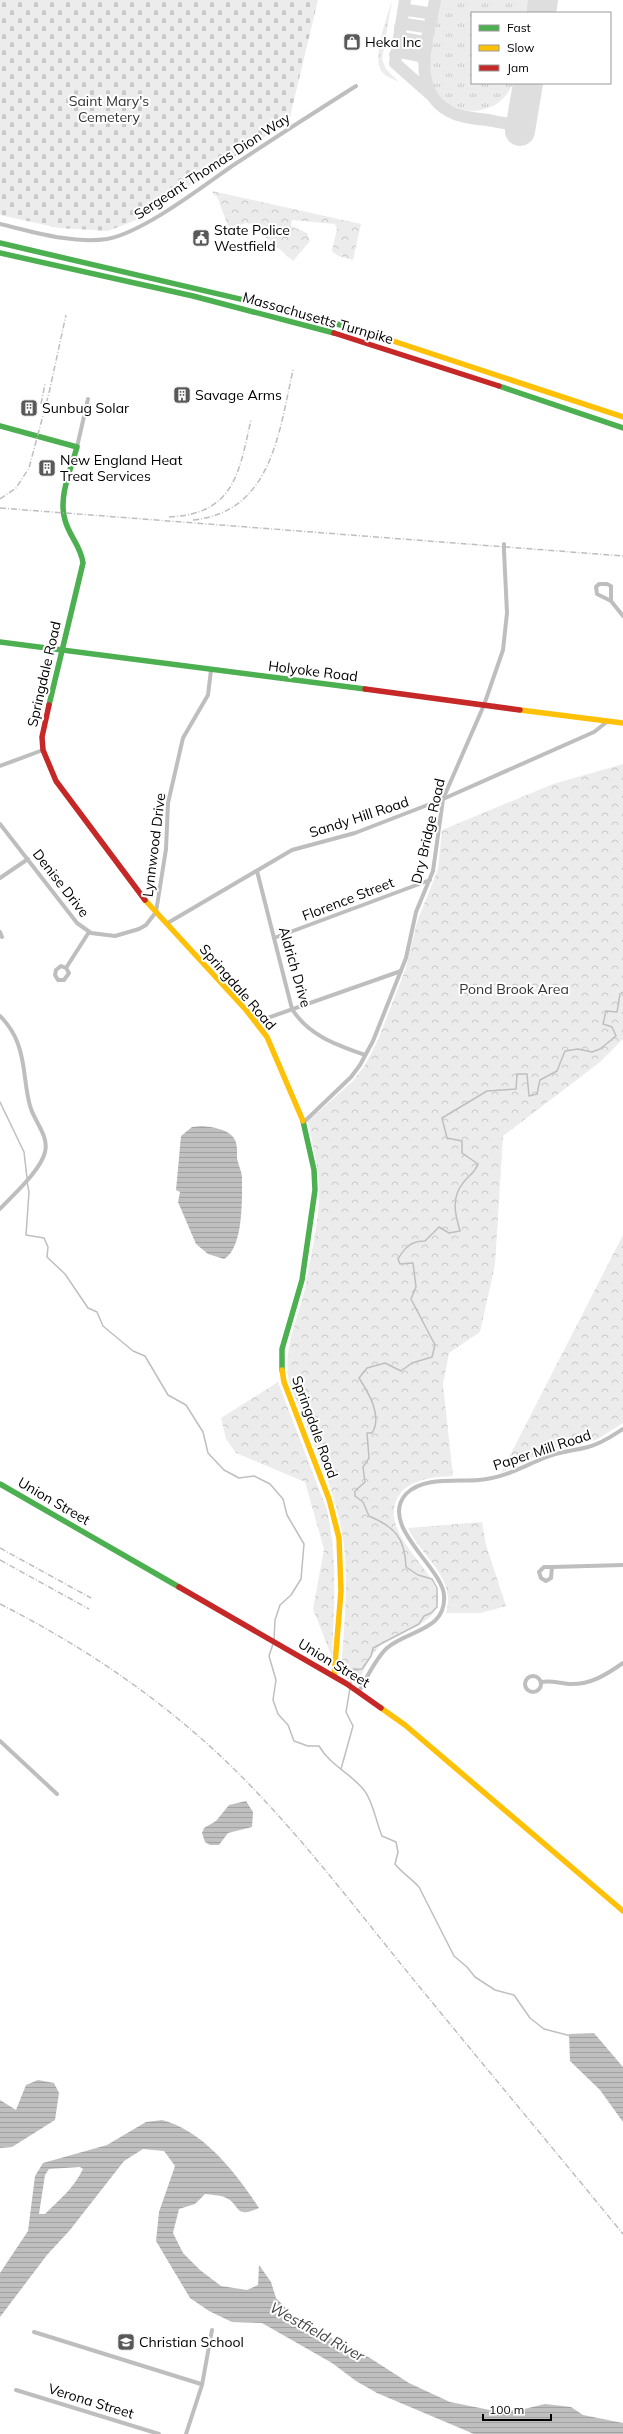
<svg xmlns="http://www.w3.org/2000/svg" width="623" height="2434" viewBox="0 0 623 2434" font-family="Mulish,sans-serif">
  <style>
    .grass { fill: url(#grass-tufts) }
    .forest { fill: url(#forest-crowns) }
    .cemetery { fill: url(#cemetery-stones) }
    .water { fill: url(#water-rules); fill-rule: evenodd }
    .lines { fill: none; stroke-linecap: round; stroke-linejoin: round }
    .stream { stroke: #bfbfbf; stroke-width: 1.5 }
    .taxiway { stroke: #dedede; stroke-width: 12 }
    .runway { stroke: #dedede; stroke-width: 30 }
    .street { stroke: #bebebe; stroke-width: 4 }
    .fast { stroke: #4caf50; stroke-width: 5.5 }
    .slow { stroke: #ffc107; stroke-width: 5.5 }
    .jam { stroke: #c62828; stroke-width: 5.5 }
    .rail { stroke: #bebebe; stroke-width: 1.5; stroke-dasharray: 6 2 1 2; stroke-linecap: butt }
    .street-bridge { stroke: #bebebe; stroke-width: 4 }
    .labels { text-anchor: middle; stroke-width: 4; stroke-linejoin: round; paint-order: stroke }
    .poi-label { font-size: 14px; fill: #000; stroke: #fff; text-anchor: start }
    .park-label { font-size: 14px; fill: #333; stroke: #fff }
    .street-label { font-size: 14px; fill: #000; stroke: #fff }
    .water-label { font-size: 15px; font-style: italic; fill: #444; stroke: #fff }
  </style>
  <defs>
    <pattern id="grass-tufts" width="24" height="20" patternUnits="userSpaceOnUse"><rect width="24" height="20" fill="#ececec"/><path d="M3 7l-1-3M5 7V3M7 7l1-3M15 17l-1-3M17 17v-4M19 17l1-3" fill="none" stroke="#c9c9c9"/></pattern>
    <pattern id="forest-crowns" width="20" height="18" patternUnits="userSpaceOnUse"><rect width="20" height="18" fill="#ececec"/><path d="M2 6a3 3 0 1 1 6 0M12 15a3 3 0 1 1 6 0" fill="none" stroke="#c9c9c9"/></pattern>
    <pattern id="cemetery-stones" width="16" height="16" patternUnits="userSpaceOnUse"><rect width="16" height="16" fill="#ececec"/><path d="M2 7V4a2 2 0 0 1 4 0v3zM10 15v-3a2 2 0 0 1 4 0v3z" fill="#c9c9c9"/></pattern>
    <pattern id="water-rules" width="6" height="5" patternUnits="userSpaceOnUse"><rect width="6" height="5" fill="#bfbfbf"/><path d="M0 2.5h6" fill="none" stroke="#a2a2a2"/></pattern>
  </defs>
  <rect width="100%" height="100%" fill="#fff"/>
  <!-- grass -->
  <g class="grass">
    <path d="M392 0 382 59 386 69 399 82C394 79 386 77 383 73 370 60 388 15 392 0Z"/>
    <path d="M440 0H528L525 13H472V83H513C499 121 444 120 432 81 424 60 437 22 440 0Z"/>
  </g>
  <!-- forest -->
  <g class="forest">
    <path d="M212 191 361 224 353 260 338 256 332 251 337 229 335 224 292 220 291 226 307 233 310 241 293 261 251 224 246 223 229 229 217 196 214 195Z"/>
    <path d="M623 764V1039L600 1062 503 1136 495 1265 480 1332 449 1353 443 1384 453 1476C432 1477 405 1479 396 1501 381 1540 448 1576 437 1606 430 1627 397 1631 381 1645 370 1655 364 1671 357 1684L341 1675C343 1633 349 1589 344 1547 339 1494 308 1432 289 1382 282 1347 299 1318 306 1284 311 1253 320 1218 319 1187 318 1164 312 1143 308 1121L353 1081 365 1065 378 1040 406 968 417 922 438 869 442 830 553 784Z"/>
    <path d="M623 1235V1423L596 1440 548 1450 501 1473Z"/>
    <path d="M278 1382 327 1510C338 1559 334 1607 332 1657L313 1609 324 1549 305 1482 236 1453 226 1439 221 1418Z"/>
    <path d="M482 1522 486 1545 506 1606 481 1613H446C457 1578 421 1556 408 1528Z"/>
  </g>
  <!-- cemetery -->
  <path class="cemetery" d="M0 0H318L289 121 139 219 108 231 59 228 0 215Z"/>
  <!-- water -->
  <g class="water">
    <path d="M202 1126C212 1127 227 1129 233 1137 238 1143 237 1151 237 1158 238 1164 241 1170 242 1176 242 1197 244 1248 224 1259L208 1254 196 1244 178 1202 180 1192 176 1190 181 1136 192 1127Z"/>
    <path d="M246 1801 253 1812 252 1827 228 1833 219 1845H210L205 1842 202 1833 204 1828 216 1821 229 1805Z"/>
    <path d="M594 2033 623 2067V2122L600 2090 570 2061 569 2034Z"/>
    <path d="M38 2080 54 2083 59 2093 55 2120 12 2147 0 2148V2100L16 2110 26 2085Z"/>
    <path d="M162 2120C203 2130 237 2174 259 2208 233 2220 241 2203 224 2197 219 2195 211 2195 205 2194L195 2204 179 2209 173 2233 183 2253 200 2270 221 2286 247 2290 258 2285 259 2265 271 2282 276 2298 297 2320 370 2358 409 2383 450 2402 495 2411 520 2410 545 2404 571 2407 583 2415 623 2423V2434H474L377 2393 356 2381 332 2363 262 2323 232 2322 209 2311 190 2298 156 2241 159 2212 175 2166 164 2151 143 2149 124 2161 70 2230 47 2255 0 2317V2273L28 2231 35 2176 43 2163 107 2145 146 2122ZM80 2167 83 2169C74 2188 59 2200 45 2214H39L45 2175 49 2169Z"/>
  </g>
  <g class="lines">
    <!-- stream -->
    <g class="stream">
      <path d="M0 1102 24 1152 27 1178"/>
      <path d="M27 1182 29 1192 26 1235 44 1238 48 1247 47 1257 65 1274 88 1308 97 1312 103 1326 133 1351 145 1356 168 1395 186 1405 203 1432 208 1453 224 1470 239 1478 254 1476 270 1484 283 1499 287 1515 304 1544 301 1579 291 1595 280 1605 275 1620 274 1640"/>
      <path d="M273 1644 269 1656 276 1680 273 1700 278 1714 288 1725 294 1741 308 1746H319C330 1765 350 1773 364 1790 373 1801 376 1822 382 1836L396 1842 398 1852 395 1864C402 1873 411 1878 419 1887L454 1956 467 1967 475 1977 495 1990 514 1995 530 2018 544 2029 571 2036"/>
      <path d="M351 1684 350 1674 352 1670 362 1669 371 1656 373 1648 419 1624 424 1616 431 1613 437 1607V1588L432 1579 418 1575 406 1567C405 1538 395 1527 369 1516L363 1502 355 1496V1491L365 1482 363 1467 369 1458 367 1433H372C383 1416 368 1392 359 1378L367 1368 385 1363 401 1371 412 1363 432 1357 435 1345 411 1299 416 1287 413 1263 400 1264 398 1259C405 1247 411 1241 425 1241L439 1227 449 1233 460 1231C455 1214 451 1198 463 1183 469 1174 473 1176 478 1164L462 1153V1141L447 1138 442 1118 487 1091 516 1089 517 1074H527L529 1096 537 1094 540 1080 557 1071 565 1051 578 1049 592 1052 600 1049 616 1036 612 1027 603 1024 606 1011 617 1012 620 994 623 992"/>
      <path d="M341 1769 353 1726 346 1712 350 1688"/>
    </g>
    <!-- taxiway -->
    <g class="taxiway">
      <path d="M405 0 395 63 430 94"/>
      <path d="M435 0C428 38 407 94 455 114 466 118 477 119 488 120 499 122 515 128 522 117"/>
      <path d="M403 13 407 10 428 13 432 18"/>
      <path d="M400 27 405 24 425 27 429 32"/>
      <path d="M398 41 403 38 423 42 427 46"/>
      <path d="M395 55 400 52 420 56 424 60"/>
    </g>
    <!-- runway -->
    <g class="runway">
      <path d="M541 13 543 0"/>
      <path d="M520 131 528 83"/>
    </g>
    <!-- street -->
    <g class="street">
      <path d="M0 224C34 232 72 244 107 239 142 233 202 187 232 166 273 139 315 112 356 86"/>
      <path d="M77 447 88 399"/>
      <path d="M611 601V586L607 584H599L596 587 597 594 611 601 623 616"/>
      <path d="M0 766 43 750"/>
      <path d="M0 824 77 923 91 933 115 936 139 929 146 925 156 912 166 849 168 803 183 738 208 695 211 670"/>
      <path d="M257 871 292 1009C309 1036 337 1045 365 1055"/>
      <path d="M0 878 28 859"/>
      <path d="M166 924 292 850 355 833 443 799 594 732 608 721"/>
      <path d="M0 932 2 937"/>
      <path d="M274 938 430 880"/>
      <path d="M66 968 69 973 64 980H58L55 975 56 970 61 966 66 968 89 932"/>
      <path d="M0 1016C8 1024 14 1033 18 1044 26 1065 24 1088 31 1109 36 1123 49 1137 45 1152 41 1170 13 1195 0 1209"/>
      <path d="M256 1022 401 971"/>
      <path d="M304 1122 351 1077 360 1065 373 1041 406 958 416 912 433 871 443 799 484 705 503 650 507 613 504 551"/>
      <path d="M552 1567 551 1578 546 1581 541 1578 539 1572 544 1567H552L623 1565"/>
      <circle cx="533" cy="1684" r="8"/>
      <path d="M541 1682C550 1680 559 1683 569 1684 590 1685 606 1675 623 1663"/>
      <path d="M359 1691C367 1678 375 1659 387 1648 407 1630 447 1631 444 1595 442 1567 378 1525 406 1494 423 1476 457 1482 479 1480 504 1478 522 1467 544 1458 558 1452 573 1451 588 1447 601 1444 612 1436 623 1429"/>
      <path d="M0 1741 57 1794"/>
      <path d="M34 2332 201 2384"/>
      <path d="M16 2390 159 2434"/>
      <path d="M186 2434 202 2385 212 2330"/>
    </g>
    <!-- fast -->
    <g class="fast">
      <path d="M0 243 304 314 390 340"/>
      <path d="M0 253 193 296 334 333"/>
      <path d="M499 386 623 428"/>
      <path d="M0 426 77 447C71 469 58 497 65 520 69 536 81 546 83 563L49 705"/>
      <path d="M0 642 365 689"/>
      <path d="M282 1370V1349L302 1280 315 1190 314 1170 303 1121"/>
      <path d="M0 1484 179 1587"/>
    </g>
    <!-- slow -->
    <g class="slow">
      <path d="M390 340 623 417"/>
      <path d="M520 710 623 723"/>
      <path d="M145 900 246 1010 267 1037 303 1121"/>
      <path d="M282 1370 284 1382 329 1499 339 1538 341 1591 334 1676"/>
      <path d="M381 1708 405 1725 623 1911"/>
    </g>
    <!-- jam -->
    <g class="jam">
      <path d="M334 333 499 386"/>
      <path d="M365 689 520 710"/>
      <path d="M49 705 42 737 43 750 56 781 145 900"/>
      <path d="M179 1587 347 1684 381 1708"/>
    </g>
    <!-- rail -->
    <g class="rail">
      <path d="M41 404 45 384"/>
      <path d="M0 499 16 488 29 468 49 393 66 315"/>
      <path d="M0 508 623 556"/>
      <path d="M169 517C235 514 239 472 251 420"/>
      <path d="M193 520C272 512 279 432 293 370"/>
      <path d="M0 1548 91 1598"/>
      <path d="M0 1560 89 1609"/>
      <path d="M0 1604C85 1647 166 1702 234 1769 298 1832 353 1905 409 1974 480 2061 552 2147 623 2234"/>
    </g>
    <!-- street-bridge -->
    <path class="street-bridge" d="M504 551V544"/>
  </g>
  <!-- icons -->
  <defs>
    <symbol id="shop-square" viewBox="-11 -11 22 22"><rect x="-9" y="-9" width="18" height="18" rx="4" fill="#595959" stroke="#fff"/><path d="M-5-2.5h2.3a2.7 3.5 0 0 1 5.4 0H5L5.5 6h-11ZM-1.5-2.5h3a1.5 2.3 0 0 0-3 0Z" fill="#fff"/></symbol>
    <symbol id="civic-square" viewBox="-11 -11 22 22"><rect x="-9" y="-9" width="18" height="18" rx="4" fill="#595959" stroke="#fff"/><path d="M-.6-6.5H3V-4.5H.6V-3L4-1V1h2V6H-6V1h2V-1L-.6-3ZM-1.2 2.5V6h2.4V2.5Z" fill="#fff"/></symbol>
    <symbol id="building-square" viewBox="-11 -11 22 22"><rect x="-9" y="-9" width="18" height="18" rx="4" fill="#595959" stroke="#fff"/><path d="M-4-6H4V6H1V3H-1V6H-4ZM-2.5-4.3h1.7v1.8h-1.7ZM.8-4.3h1.7v1.8H.8ZM-2.5-1h1.7V.8h-1.7ZM.8-1h1.7V.8H.8Z" fill="#fff"/></symbol>
    <symbol id="school-square" viewBox="-11 -11 22 22"><rect x="-9" y="-9" width="18" height="18" rx="4" fill="#595959" stroke="#fff"/><path d="M0-5L7-2L0 1L-7-2ZM-4 1L0 2.5L4 1V4Q0 6-4 4Z" fill="#fff"/></symbol>
  </defs>
  <g fill-rule="evenodd">
    <use href="#shop-square" x="342" y="32" width="20" height="20"/>
    <use href="#civic-square" x="191" y="228" width="20" height="20"/>
    <use href="#building-square" x="172" y="385" width="20" height="20"/>
    <use href="#building-square" x="19" y="398" width="20" height="20"/>
    <use href="#building-square" x="37" y="458" width="20" height="20"/>
    <use href="#school-square" x="116" y="2332" width="20" height="20"/>
  </g>
  <g class="labels">
    <!-- poi labels -->
    <g class="poi-label">
      <text x="365" y="47">Heka Inc</text>
      <text x="214" y="235">State Police<tspan x="214" dy="16">Westfield</tspan></text>
      <text x="195" y="400">Savage Arms</text>
      <text x="42" y="413">Sunbug Solar</text>
      <text x="60" y="465">New England Heat<tspan x="60" dy="16">Treat Services</tspan></text>
      <text x="139" y="2347">Christian School</text>
    </g>
    <!-- park labels -->
    <g class="park-label">
      <text x="109" y="106">Saint Mary's<tspan x="109" dy="16">Cemetery</tspan></text>
      <text x="514" y="994">Pond Brook Area</text>
    </g>
    <!-- street labels -->
    <g class="street-label">
      <text transform="translate(212 166) rotate(-33)" y="5">Sergeant Thomas Dion Way</text>
      <text transform="translate(318 318) rotate(16)" y="5">Massachusetts Turnpike</text>
      <text transform="translate(313 671) rotate(7)" y="5">Holyoke Road</text>
      <text transform="translate(44 674) rotate(-77)" y="5">Springdale Road</text>
      <text transform="translate(359 817) rotate(-18)" y="5">Sandy Hill Road</text>
      <text transform="translate(428 831) rotate(-77)" y="5">Dry Bridge Road</text>
      <text transform="translate(154 845) rotate(-83)" y="5">Lynnwood Drive</text>
      <text transform="translate(61 883) rotate(52)" y="5">Denise Drive</text>
      <text transform="translate(348 899) rotate(-21)" y="5">Florence Street</text>
      <text transform="translate(295 967) rotate(74)" y="5">Aldrich Drive</text>
      <text transform="translate(238 987) rotate(49)" y="5">Springdale Road</text>
      <text transform="translate(315 1427) rotate(70)" y="5">Springdale Road</text>
      <text transform="translate(542 1450) rotate(-18)" y="5">Paper Mill Road</text>
      <text transform="translate(54 1501) rotate(30)" y="5">Union Street</text>
      <text transform="translate(334 1663) rotate(31)" y="5">Union Street</text>
      <text transform="translate(91 2401) rotate(17)" y="5">Verona Street</text>
    </g>
    <!-- water labels -->
    <g class="water-label">
      <text transform="translate(317 2332) rotate(29)" y="5">Westfield River</text>
    </g>
  </g>
  <!-- legend -->
  <rect x="471" y="12" width="140" height="72" fill="#ffffff" stroke="#999999"/>
  <rect x="479" y="25" width="20" height="6" fill="#4caf50" stroke="#999999"/>
  <text x="507" y="32" font-size="12" fill="#000000">Fast</text>
  <rect x="479" y="45" width="20" height="6" fill="#ffc107" stroke="#999999"/>
  <text x="507" y="52" font-size="12" fill="#000000">Slow</text>
  <rect x="479" y="65" width="20" height="6" fill="#c62828" stroke="#999999"/>
  <text x="507" y="72" font-size="12" fill="#000000">Jam</text>
  <!-- scale -->
  <path d="M483 2414v6h68v-6" fill="none" stroke="#000000" stroke-width="2"/>
  <text x="489" y="2414" font-size="12" fill="#000000" stroke="#ffffff" stroke-width="3" paint-order="stroke">100 m</text>
</svg>
